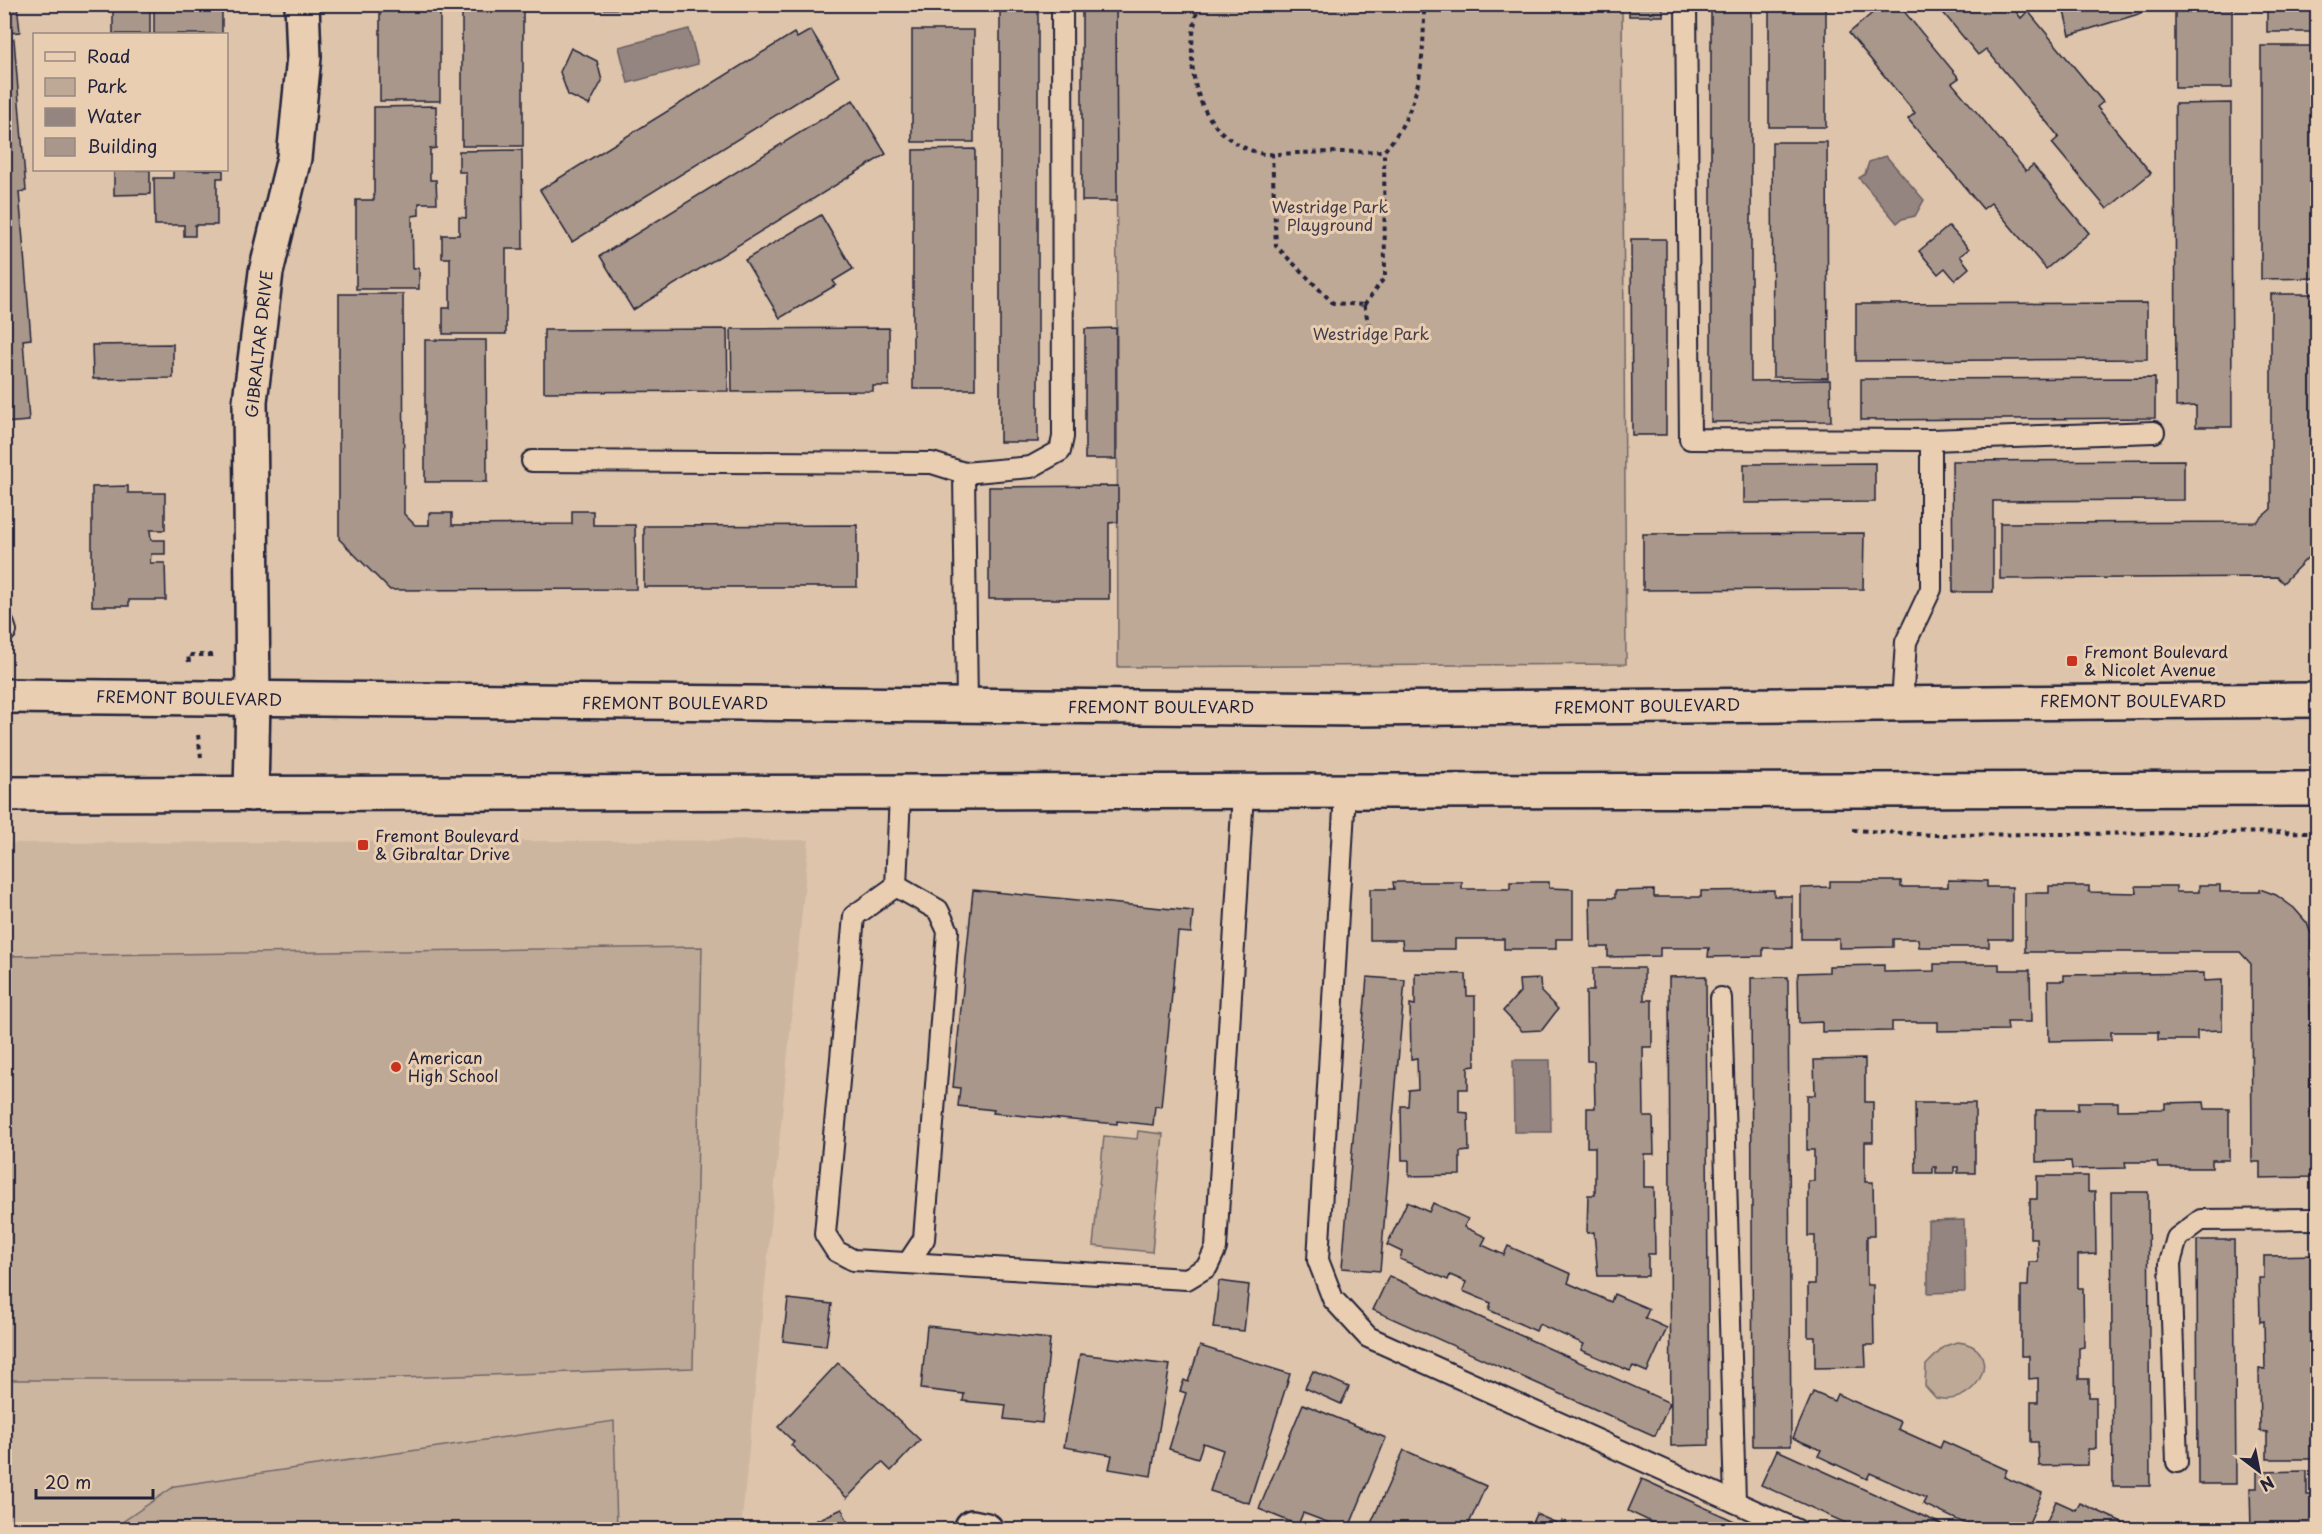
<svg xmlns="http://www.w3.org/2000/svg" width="2322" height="1534" viewBox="0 0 2322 1534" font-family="'Playpen Sans',sans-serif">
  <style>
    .built { fill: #cdb6a0 }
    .green { fill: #bea997; stroke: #706669; stroke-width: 1.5 }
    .water { fill: #958580; stroke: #675d64; stroke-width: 1.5 }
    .building { fill: #a8978a; stroke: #22223b; stroke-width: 1.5 }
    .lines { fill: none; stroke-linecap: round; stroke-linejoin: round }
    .service-casing { stroke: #22223b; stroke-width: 24 }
    .minor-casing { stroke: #22223b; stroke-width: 38 }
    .primary-casing { stroke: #22223b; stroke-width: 38 }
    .path { stroke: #22223b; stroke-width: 4; stroke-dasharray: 4.5 4.5; stroke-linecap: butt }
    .service { stroke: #e9ceb1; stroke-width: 20 }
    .minor { stroke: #e9ceb1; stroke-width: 33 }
    .primary { stroke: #e9ceb1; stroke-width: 33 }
    .poi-dot { fill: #c8321e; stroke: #e9ceb1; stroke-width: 2 }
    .labels { text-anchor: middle; stroke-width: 6; stroke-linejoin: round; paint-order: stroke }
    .park-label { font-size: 16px; fill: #413d4d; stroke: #e9ceb1 }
    .street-label { font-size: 16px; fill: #22223b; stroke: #e9ceb1 }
    .poi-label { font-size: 16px; fill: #22223b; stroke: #e9ceb1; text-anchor: start }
  </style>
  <rect width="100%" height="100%" fill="#ddc4aa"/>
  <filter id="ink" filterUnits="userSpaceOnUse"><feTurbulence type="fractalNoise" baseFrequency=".0167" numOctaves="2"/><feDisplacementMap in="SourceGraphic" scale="12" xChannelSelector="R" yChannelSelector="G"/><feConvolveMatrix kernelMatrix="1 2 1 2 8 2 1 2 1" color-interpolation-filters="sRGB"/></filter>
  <g filter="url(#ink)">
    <!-- built -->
    <path class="built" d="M809 840 741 1529H5L4 843Z"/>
    <!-- green -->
    <g class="green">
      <path d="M1116 5H1622L1626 664 1118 667Z"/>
      <path d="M702 947 693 1368 340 1380H5V956Z"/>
      <path d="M1138 1131 1163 1134 1152 1252 1093 1246 1104 1136 1137 1139Z"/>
      <path d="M1957 1342C2006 1346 1980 1408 1936 1398L1925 1386 1926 1365 1945 1346Z"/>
      <path d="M614 1421 617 1529H112L175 1486Z"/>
    </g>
    <!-- water -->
    <g class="water">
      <path d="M689 29 698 64 628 83 619 47Z"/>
      <path d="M1886 156 1924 200 1915 216 1902 219 1897 223 1859 178 1865 174 1869 162Z"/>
      <path d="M1513 1060H1550L1551 1132H1514Z"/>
      <path d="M1964 1220 1965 1292 1928 1293V1221Z"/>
    </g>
    <!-- building -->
    <g class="building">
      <path d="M4 4H17L20 32 6 33 7 40 14 39 26 191 19 192 31 339 23 340 29 421 4 423Z"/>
      <rect x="113" y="4" width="37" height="30"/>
      <rect x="154" y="4" width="68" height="30"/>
      <rect x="380" y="4" width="60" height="97"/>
      <rect x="462" y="4" width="61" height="142"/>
      <path d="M544 4H783V8L544 9Z"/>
      <path d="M790 4H989L988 6H790Z"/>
      <rect x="1000" y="4" width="38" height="438"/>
      <path d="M1082 4H1116L1117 201H1082Z"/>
      <rect x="1629" y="4" width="34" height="12"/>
      <path d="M1711 4H1751V381L1830 380 1831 421 1711 422Z"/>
      <rect x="1769" y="4" width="57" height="123"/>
      <path d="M1883 4H1895L1900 11 1903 10 1959 78 1952 83 2026 171 2033 165 2089 233 2046 269 1991 203 1983 209 1908 119 1915 113 1849 33Z"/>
      <path d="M1936 4H2010L2021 18 2028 11 2103 102 2097 107 2151 173 2107 209 2052 143 2059 137 1986 49 1978 55Z"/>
      <path d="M2062 4H2139L2142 13 2070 35Z"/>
      <rect x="2175" y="4" width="57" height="84"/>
      <rect x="2267" y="4" width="51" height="28"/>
      <path d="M811 30 839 76 572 242 540 190 794 33 797 38Z"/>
      <rect x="912" y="30" width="62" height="112"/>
      <path d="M2261 46H2317L2318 278 2261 279Z"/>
      <path d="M571 48 597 61 602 81 589 105 568 95 560 72Z"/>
      <path d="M853 100 886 154 633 310 600 256Z"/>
      <path d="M2231 103 2232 427H2196V406L2176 407 2175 104Z"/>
      <path d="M436 106V148L430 149V180H436L437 203H419V215L412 216 413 269 419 268V289H356V200H374V107Z"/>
      <path d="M1772 142H1827L1828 378 1773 377Z"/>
      <path d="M975 149V389H913V150Z"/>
      <path d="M522 150 523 249H506V334H443V308H450V258H442V235H459V217L466 218V172H459V151Z"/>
      <path d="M114 170H150V194L114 195Z"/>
      <path d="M173 170H223V178H217V225H195V236H184V225H155L154 178H173Z"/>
      <path d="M821 215 853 269 833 281 836 285 780 318 745 260Z"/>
      <path d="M1949 226 1969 249 1960 256 1969 268 1955 280 1945 268 1938 274 1919 251Z"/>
      <path d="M1631 239H1666V435H1632Z"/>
      <path d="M339 294H403L404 514 415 525H429V513H452V525L572 524V511H593V525H635L636 589 390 590 339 539Z"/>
      <path d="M2271 294H2318V547L2283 583 2277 577 2000 579V523L2256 522 2271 509Z"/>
      <path d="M2147 303V359L1856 361V304Z"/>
      <path d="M889 328V386H873V391L732 392 731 329Z"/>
      <path d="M1116 328V459H1085V329Z"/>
      <path d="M727 329 728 391 544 392V330Z"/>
      <path d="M425 340H486L487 482H425Z"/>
      <path d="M173 344V378L93 379 92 345Z"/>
      <path d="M2155 378V418L1861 420V379Z"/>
      <path d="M2184 460V500L1993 501V592H1953L1952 461Z"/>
      <path d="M1875 463V502L1744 503V464Z"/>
      <path d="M128 486V493H165V530H150L151 540H165V554H151L150 563H165L166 600H129V606H92V487Z"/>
      <path d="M1118 486V522L1109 523V599H989V487Z"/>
      <path d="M857 525V587H644V526Z"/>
      <path d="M1864 533 1863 589 1643 590V534Z"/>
      <path d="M1948 880 1987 881V887H2012V939H1989V947H1919L1918 939H1893V947L1839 948V939H1801V888L1830 887V881H1901V887H1948Z"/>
      <path d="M1393 882H1462V889H1510V882H1549V888L1573 889V939H1556V949H1504V939H1455V949H1403L1402 940H1370V889H1394Z"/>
      <path d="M2199 885H2220V892H2260V889L2276 895 2294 908 2307 923 2313 939H2311V984L2317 983V1005H2310L2311 1025H2318V1066H2310V1113L2314 1112 2315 1153H2311L2312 1177 2260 1178V1162H2252L2251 964 2240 952H2025V893H2049V886H2089V892L2137 893 2136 886H2176V892H2199Z"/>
      <path d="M973 890 1193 911 1191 933 1178 932 1161 1107 1155 1106 1153 1125 1117 1121V1124L993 1113 994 1110 958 1106 960 1088 953 1087Z"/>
      <path d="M1654 890V897H1701V891L1774 890V896H1792V948H1763V956L1708 957 1709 948H1660V956L1608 957V947H1591L1590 898H1615V891Z"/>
      <path d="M1934 964H1999V970H2030L2031 1022H2007L2008 1030 1938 1031V1022H1892V1031L1822 1032V1022L1799 1023 1798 973 1829 972V966L1884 965V972L1934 971Z"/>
      <path d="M1593 968H1644V1000H1652V1047H1643L1644 1117H1653L1654 1154H1644V1187H1654L1655 1254H1648V1276H1598L1594 1232 1587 1233 1588 1195H1595V1147H1587V1108H1595L1594 1061H1587L1586 991H1593Z"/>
      <path d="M1415 973 1466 974 1467 996H1475V1066L1468 1067V1089H1459V1112L1468 1113 1469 1151 1460 1152V1175L1409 1176V1160H1402L1401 1106H1408L1409 1090 1418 1089 1417 1058 1411 1059 1410 1004 1415 1005Z"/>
      <path d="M2204 973V981L2222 980V1030L2197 1031V1040H2158V1032H2111V1040L2049 1041 2048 981H2064V975Z"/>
      <path d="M1706 976 1709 1445 1671 1446 1669 977Z"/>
      <path d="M1367 977 1405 980 1380 1271 1342 1268Z"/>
      <path d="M1788 977 1791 1446H1753L1751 978Z"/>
      <path d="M1540 979 1541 992 1558 1009 1542 1030 1522 1031 1503 1011 1520 992 1519 980Z"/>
      <path d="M1865 1059V1102H1873V1142H1865V1182H1873L1874 1236H1867V1285H1873L1874 1345H1865L1866 1367 1815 1368V1337H1808V1284H1815V1236H1808V1181H1814V1150H1807V1095H1815L1814 1060Z"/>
      <path d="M2078 1102H2118V1110L2165 1109V1103L2204 1102 2205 1109H2229V1160H2212V1168H2158L2157 1162H2125L2126 1168 2072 1169 2071 1161 2036 1162V1110H2078Z"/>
      <path d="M1915 1103H1975V1173H1958V1167H1954V1173H1936V1167H1933V1173H1916Z"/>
      <path d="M2037 1176H2088V1192H2095L2096 1254 2078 1255V1288H2083L2084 1347 2079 1348V1379H2089V1397H2096V1449H2088V1465L2039 1466 2038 1442H2031V1402H2038V1378L2029 1379V1356H2021V1286H2028L2029 1262H2038L2037 1238H2030V1199H2037Z"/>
      <path d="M2111 1192H2148L2150 1486H2113Z"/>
      <path d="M1407 1202 1429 1212 1433 1203 1468 1219 1464 1227 1486 1237 1482 1245 1504 1255 1508 1246 1571 1274 1568 1283 1611 1302 1614 1294 1649 1309 1645 1318 1667 1328 1647 1372 1633 1366 1630 1371 1581 1350 1584 1344 1539 1324 1536 1331 1489 1310 1491 1303 1463 1291 1466 1282 1450 1275 1448 1280 1400 1259 1402 1252 1387 1245Z"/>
      <path d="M2197 1240H2234L2236 1484H2198Z"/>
      <path d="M2318 1255V1459H2267V1432L2260 1431 2259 1368 2265 1369 2264 1321 2260 1322 2259 1278H2264V1256Z"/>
      <path d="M1389 1276 1670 1403 1655 1436 1373 1310Z"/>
      <path d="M1219 1281 1249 1285 1244 1331 1213 1328Z"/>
      <path d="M788 1299 832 1304 826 1346 783 1341Z"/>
      <path d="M927 1326 1050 1339 1042 1423 1004 1419 1006 1405 963 1401 964 1394 921 1389Z"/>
      <path d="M1200 1346 1290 1374 1249 1503 1210 1491 1223 1450 1203 1443 1198 1458 1169 1449 1186 1393 1180 1391 1184 1380 1188 1382Z"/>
      <path d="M1080 1354 1170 1365 1151 1476 1109 1469 1112 1455 1064 1447Z"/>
      <path d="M838 1363 920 1440 891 1471 882 1462 847 1498 791 1445 794 1442 778 1427Z"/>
      <path d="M1313 1371 1349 1387 1341 1404 1305 1388Z"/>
      <path d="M1813 1392 1834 1401 1837 1394 1901 1422 1898 1429 1940 1448 1943 1441 2007 1470 2004 1477 2042 1493 2026 1530H1993L1979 1523 1977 1529 1923 1504 1926 1498 1870 1473 1867 1479 1818 1456 1821 1450 1793 1438Z"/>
      <path d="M1303 1404 1386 1438 1348 1530 1303 1513 1298 1525 1259 1509Z"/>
      <path d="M1404 1450 1486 1486 1466 1530H1368Z"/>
      <path d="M1777 1450 1954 1530H1861L1761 1485Z"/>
      <path d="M2307 1471V1495H2315V1530H2251L2250 1488H2257V1472Z"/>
      <path d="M1642 1479 1754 1530H1668L1628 1511Z"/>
      <path d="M2056 1501 2076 1510 2080 1503 2140 1530H2043Z"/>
      <path d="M842 1509 851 1530H795Z"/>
      <path d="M1536 1514 1561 1525 1562 1521 1582 1530H1529Z"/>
    </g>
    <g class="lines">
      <defs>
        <g id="service">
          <path d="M1686 4 1690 439 1931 440V589L1906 642 1902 704"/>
          <path d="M1931 440 2154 432"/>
          <path d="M532 461 932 463 964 473 1031 467 1060 451 1063 437 1062 4"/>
          <path d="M964 473 967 705"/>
          <path d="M4 625 6 631"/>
          <path d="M1345 792 1318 1260 1333 1299 1368 1337 1797 1530"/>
          <path d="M900 794 896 886 854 916 825 1234 836 1251 853 1260 1187 1279 1207 1267 1216 1248 1243 793"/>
          <path d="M896 886 938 910 948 931 924 1239 908 1263"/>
          <path d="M1721 998 1735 1502"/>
          <path d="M2177 1462 2170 1263 2177 1238 2201 1220 2318 1219"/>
        </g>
        <g id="minor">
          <path d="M251 794 253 699 250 401 266 272 294 158 304 57 302 4"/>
          <path d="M972 1527 986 1530"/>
        </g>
        <g id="primary">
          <path d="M4 696 1357 709 2318 700"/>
          <path d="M4 794 2318 789"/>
        </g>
      </defs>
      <!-- service casing -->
      <use href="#service" class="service-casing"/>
      <!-- minor casing -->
      <use href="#minor" class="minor-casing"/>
      <!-- primary casing -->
      <use href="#primary" class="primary-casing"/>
      <!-- path -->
      <g class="path">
        <path d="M1199 4C1182 63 1193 134 1259 153 1270 156 1285 153 1296 153 1326 152 1355 152 1384 151 1422 108 1424 58 1424 4"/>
        <path d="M1272 153 1276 246 1333 303 1364 305"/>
        <path d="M1364 305 1385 277 1384 151"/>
        <path d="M1364 305 1371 333"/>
        <path d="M189 662 188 655H215"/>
        <path d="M198 735 201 757"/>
        <path d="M1853 830 1933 835 2318 832"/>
      </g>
      <!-- service -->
      <use href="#service" class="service"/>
      <!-- minor -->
      <use href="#minor" class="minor"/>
      <!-- primary -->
      <use href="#primary" class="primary"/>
    </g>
  </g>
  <!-- markers -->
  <g class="poi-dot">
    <rect x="2066" y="655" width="12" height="12" rx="3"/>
    <rect x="357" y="839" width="12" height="12" rx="3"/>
    <circle cx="396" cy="1067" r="6"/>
  </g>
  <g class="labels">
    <!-- park labels -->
    <g class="park-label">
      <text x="1330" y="213">Westridge Park<tspan x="1330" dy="18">Playground</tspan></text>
      <text x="1371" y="340">Westridge Park</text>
    </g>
    <!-- street labels -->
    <g class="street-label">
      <text transform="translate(259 344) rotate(-84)" y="6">GIBRALTAR DRIVE</text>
      <text transform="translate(189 698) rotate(1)" y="6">FREMONT BOULEVARD</text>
      <text x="2133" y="707">FREMONT BOULEVARD</text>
      <text x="675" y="709">FREMONT BOULEVARD</text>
      <text transform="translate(1647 706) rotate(-1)" y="6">FREMONT BOULEVARD</text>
      <text x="1161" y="713">FREMONT BOULEVARD</text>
    </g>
    <!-- poi labels -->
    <g class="poi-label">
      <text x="2084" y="658">Fremont Boulevard<tspan x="2084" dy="18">&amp; Nicolet Avenue</tspan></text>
      <text x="375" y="842">Fremont Boulevard<tspan x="375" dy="18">&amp; Gibraltar Drive</tspan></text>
      <text x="408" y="1064">American<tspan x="408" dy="18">High School</tspan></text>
    </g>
  </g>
  <!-- margin -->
  <rect width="2322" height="1534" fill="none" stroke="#e9ceb1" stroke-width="24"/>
  <rect x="12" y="12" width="2298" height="1510" fill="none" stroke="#22223b" stroke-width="2" filter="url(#ink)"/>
  <!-- legend -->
  <rect x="33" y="33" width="195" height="138" fill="#e9ceb1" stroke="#998982" stroke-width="1.5"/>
  <rect x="45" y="52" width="30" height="9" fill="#e9ceb1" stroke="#998982" stroke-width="1.5"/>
  <text x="87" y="63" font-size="18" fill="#22223b">Road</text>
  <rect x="45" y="78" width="30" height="18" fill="#bea997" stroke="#998982" stroke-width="1.5"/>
  <text x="87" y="93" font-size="18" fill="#22223b">Park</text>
  <rect x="45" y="108" width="30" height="18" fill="#958580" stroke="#998982" stroke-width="1.5"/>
  <text x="87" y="123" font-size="18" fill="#22223b">Water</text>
  <rect x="45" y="138" width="30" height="18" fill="#a8978a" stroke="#998982" stroke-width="1.5"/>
  <text x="87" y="153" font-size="18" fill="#22223b">Building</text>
  <!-- north arrow -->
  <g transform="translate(2259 1471) rotate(148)" stroke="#e9ceb1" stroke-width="4.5" paint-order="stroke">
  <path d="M0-4.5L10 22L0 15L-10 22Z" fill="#22223b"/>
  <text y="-9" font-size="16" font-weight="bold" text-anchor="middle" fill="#22223b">N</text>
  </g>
  <!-- scale -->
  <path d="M36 1489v9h117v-9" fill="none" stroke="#22223b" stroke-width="3"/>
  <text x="45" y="1489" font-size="18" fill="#22223b" stroke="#e9ceb1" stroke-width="4.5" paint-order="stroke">20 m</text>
</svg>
